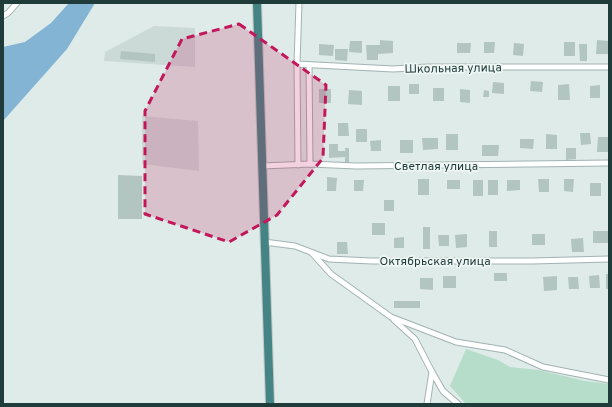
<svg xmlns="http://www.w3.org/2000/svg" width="612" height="407" viewBox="0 0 612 407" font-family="Overpass,sans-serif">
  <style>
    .built { fill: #ccdad7 }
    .green { fill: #b6ddc9 }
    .water { fill: #83b4d3 }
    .building { fill: #b3c5c1 }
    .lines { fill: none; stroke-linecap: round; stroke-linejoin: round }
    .minor-casing { stroke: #a1b3b0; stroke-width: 7 }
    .trunk-casing { stroke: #c0c8c8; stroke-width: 10 }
    .minor { stroke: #fff; stroke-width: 5 }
    .trunk { stroke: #458484; stroke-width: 8 }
    .marked { fill: #c2185b; fill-opacity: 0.2; stroke: #c2185b; stroke-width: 3; stroke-dasharray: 8 5; stroke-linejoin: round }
    .labels { text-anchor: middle; stroke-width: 3.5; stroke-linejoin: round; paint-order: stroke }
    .street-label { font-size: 12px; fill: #1f3b3a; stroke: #eff7f5 }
  </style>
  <rect width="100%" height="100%" fill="#deebe8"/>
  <!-- built -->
  <g class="built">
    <path d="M154 26 195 28V67L104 61 105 52Z"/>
    <path d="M142 116 198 121 199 171 142 164Z"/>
  </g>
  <!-- green -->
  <path class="green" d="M466 349 498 360 510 367 538 370 585 381 609 384V404H466L450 386Z"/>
  <!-- water -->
  <path class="water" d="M69 3H95L67 49 3 121V47L25 42 51 23Z"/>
  <!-- building -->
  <g class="building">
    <path d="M380 40 393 41V53L378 54V60H367L366 45H380Z"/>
    <path d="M597 40 609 41V54H596Z"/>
    <path d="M350 41H362V53L349 52Z"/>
    <path d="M484 42H495L494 53H484Z"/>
    <rect x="564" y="42" width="11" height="14"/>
    <path d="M457 43H471L470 53H457Z"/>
    <path d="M514 43 524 44 523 56 513 55Z"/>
    <path d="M319 44 334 45 333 56 319 55Z"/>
    <path d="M579 44H587V61H580Z"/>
    <path d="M335 49H348L347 61 335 60Z"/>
    <path d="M121 51 155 54V62L120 59Z"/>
    <path d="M531 81 543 82 542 92 530 91Z"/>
    <path d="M493 82 504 83V94L492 93Z"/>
    <rect x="409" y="84" width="10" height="10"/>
    <path d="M569 84 570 100H558V85Z"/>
    <path d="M600 85V98H590V86Z"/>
    <rect x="388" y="86" width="12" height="15"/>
    <rect x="433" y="88" width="11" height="13"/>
    <rect x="319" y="89" width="12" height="14"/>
    <path d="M460 89 470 90V103L460 102Z"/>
    <path d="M349 90 362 91V105L348 104Z"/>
    <path d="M484 90 489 91V97H483Z"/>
    <path d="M338 123H348L349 136H338Z"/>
    <rect x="356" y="129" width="11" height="13"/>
    <path d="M580 133H590L591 144 581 145Z"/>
    <rect x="446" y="134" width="12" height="16"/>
    <path d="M546 134 557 135V149H546Z"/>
    <path d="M598 137H609V152H597Z"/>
    <path d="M422 138H438V149L423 150Z"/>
    <path d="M520 139H534L533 149 520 148Z"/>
    <path d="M381 140V151H371L370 141Z"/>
    <rect x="400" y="140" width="13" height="13"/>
    <path d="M329 144H338V151H345V148H349V163H345V157L329 158Z"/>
    <path d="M482 145H499L498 156H482Z"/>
    <path d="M566 148H576V159L566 160Z"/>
    <path d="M118 175 142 176V219H118Z"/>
    <path d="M327 177 337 178 336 191H327Z"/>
    <rect x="418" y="179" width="11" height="16"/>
    <path d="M538 179H549V192H539Z"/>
    <path d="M564 179H574L573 192 564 191Z"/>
    <path d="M354 180H364L363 191H354Z"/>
    <rect x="447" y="180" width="13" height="9"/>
    <rect x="473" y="180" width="10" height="16"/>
    <rect x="488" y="180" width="10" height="15"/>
    <path d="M507 180H520V190L507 191Z"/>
    <rect x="590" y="183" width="11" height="13"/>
    <rect x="384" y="200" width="10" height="11"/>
    <rect x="372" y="223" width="13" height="12"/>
    <rect x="423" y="227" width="7" height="22"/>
    <rect x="489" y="231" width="8" height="16"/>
    <rect x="593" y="231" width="15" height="12"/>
    <path d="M467 234V247L456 248 455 235Z"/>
    <rect x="532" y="234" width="13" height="11"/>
    <path d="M438 235H449V246H439Z"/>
    <path d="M404 237V248H394V238Z"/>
    <path d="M583 238 584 252H572L571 239Z"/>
    <path d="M337 242H347L348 254H337Z"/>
    <rect x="494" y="273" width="13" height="8"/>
    <rect x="606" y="274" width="3" height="15"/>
    <path d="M599 275 600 288H590L589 276Z"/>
    <rect x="443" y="276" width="13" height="12"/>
    <path d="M557 276V290L544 291 543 277Z"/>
    <path d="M568 277H578L579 289H569Z"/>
    <path d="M420 278H433V290L420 289Z"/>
    <rect x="394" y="301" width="26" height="7"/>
  </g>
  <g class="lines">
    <defs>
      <g id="minor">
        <path d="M3 16 8 13 17 3"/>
        <path d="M297 64 393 69 428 67H609"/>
        <path d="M309 65 310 164"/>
        <path d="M298 165 297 64 299 3"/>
        <path d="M262 166 310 164 356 166 609 163"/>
        <path d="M264 242 295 246 329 259 372 261H532L609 259"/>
        <path d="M312 253 331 274 391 317 456 342 505 350 543 367 609 380"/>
        <path d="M394 320 415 339 432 372 443 391 458 404"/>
        <path d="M427 404 432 372"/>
      </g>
      <path id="trunk" d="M257 3 270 404"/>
    </defs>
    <!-- minor casing -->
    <use href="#minor" class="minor-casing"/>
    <!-- trunk casing -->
    <use href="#trunk" class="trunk-casing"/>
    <!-- minor -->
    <use href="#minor" class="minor"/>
    <!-- trunk -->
    <use href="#trunk" class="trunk"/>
  </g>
  <!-- marked area -->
  <path class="marked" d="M239 24 326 85 323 158 277 215 229 242 145 214V111L182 39Z"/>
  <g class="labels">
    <!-- street labels -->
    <g class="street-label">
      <text transform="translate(453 68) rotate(-1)" y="4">Школьная улица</text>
      <text x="436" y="170">Светлая улица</text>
      <text x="435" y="265">Октябрьская улица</text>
    </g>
  </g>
  <!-- border -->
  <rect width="612" height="407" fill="none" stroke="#1f3b3a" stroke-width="8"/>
</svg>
